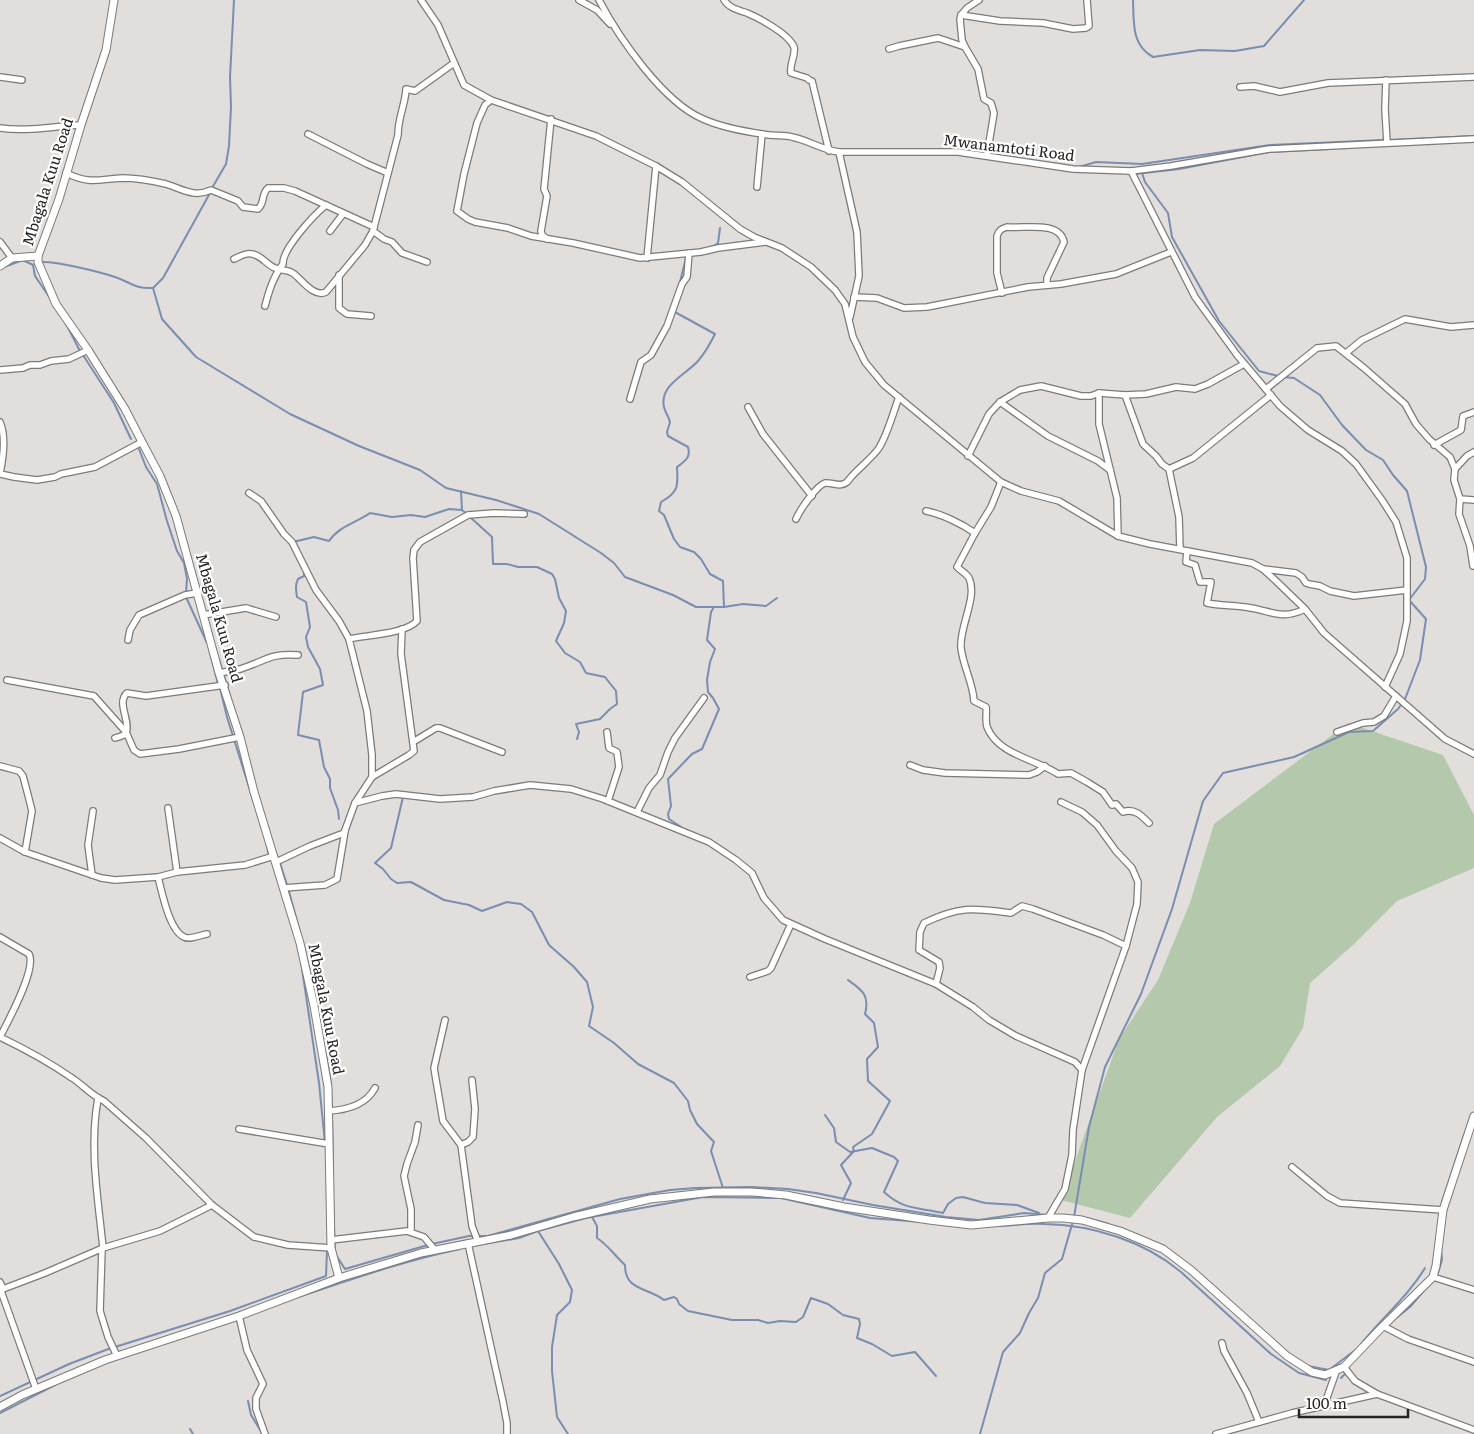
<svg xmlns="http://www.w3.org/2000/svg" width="1474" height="1434" viewBox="0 0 1474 1434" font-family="Literata,serif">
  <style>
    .green { fill: #b4c8ac }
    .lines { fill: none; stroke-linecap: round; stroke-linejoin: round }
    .stream { stroke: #798eb1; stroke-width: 2 }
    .minor-casing { stroke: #7d7a77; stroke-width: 8 }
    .tertiary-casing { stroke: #7d7a77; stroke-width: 9 }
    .minor { stroke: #fff; stroke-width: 5.5 }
    .tertiary { stroke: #fff; stroke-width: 7 }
    .labels { text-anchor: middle; stroke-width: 4.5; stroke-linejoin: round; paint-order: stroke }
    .street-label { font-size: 15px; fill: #262423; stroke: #fff }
  </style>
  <rect width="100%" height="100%" fill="#e1dedb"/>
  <!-- green -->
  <path class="green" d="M1348 723 1443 755 1474 815V868L1397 901 1353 945 1310 983 1303 1028 1280 1066 1217 1117 1130 1218 1061 1200 1119 1039 1158 980 1190 903 1214 824Z"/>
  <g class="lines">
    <!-- stream -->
    <g class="stream">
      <path d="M1133 0C1134 22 1131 45 1153 57L1200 50 1235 51 1264 46 1304 0"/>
      <path d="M1389 140 1474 136"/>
      <path d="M1459 142H1474"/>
      <path d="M1079 167 1096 162 1142 164 1270 145 1384 140"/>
      <path d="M1142 173 1145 182 1168 213 1172 237 1219 321 1259 371 1278 376"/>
      <path d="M1135 174 1179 169 1269 152 1329 149"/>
      <path d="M212 188 226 164 229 146 231 107 230 77 234 0"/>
      <path d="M210 193 163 278 153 288 162 319 196 357 290 414 359 446 420 470 446 488 496 500 539 514 601 553 614 563 625 577 673 595 696 607H724L743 604 766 606 777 598"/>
      <path d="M713 247 718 243 720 228"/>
      <path d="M41 262C56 261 100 272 115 277 130 282 135 289 152 288"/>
      <path d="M4 267 23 260 33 265 35 276 52 301"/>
      <path d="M680 282 686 258"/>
      <path d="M673 311 715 334C710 344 705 353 698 361 687 374 659 385 664 407 665 412 669 417 670 422L667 432 668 436 688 447C691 458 685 461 677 467 678 486 679 492 661 502L659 511 664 515 674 539 680 547 694 552 701 559 710 574 723 581 724 607"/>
      <path d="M65 322 80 351"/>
      <path d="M83 355 114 403 131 439"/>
      <path d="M139 449 146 467 157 484 167 521 177 551 184 563 187 579 186 593"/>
      <path d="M461 491 462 510 467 514"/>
      <path d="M470 517 492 537 493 564H507L518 567H537L552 574 555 579 559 598 566 611 564 623 556 641 565 653 580 662 586 673 605 677 616 691 617 704 610 709 600 719 576 724 579 732 577 739"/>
      <path d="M293 542 314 537 329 541C339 526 356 523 370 513L392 517 411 515 425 517 449 509 462 510"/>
      <path d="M304 572V576L298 579C295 585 296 590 297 597L306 602 310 627 306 637 308 647 320 669 323 685 303 692 298 735 319 740 324 767 330 779V788L338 810 339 819"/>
      <path d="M186 597 207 643"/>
      <path d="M210 652 218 684"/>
      <path d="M219 659 230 696"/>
      <path d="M220 688 227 717 254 803"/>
      <path d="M403 797 391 848 375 863 383 869 391 879 397 883 411 882 444 900 469 905 482 911 507 902 521 904 532 912 549 945 574 967 587 982 593 1007 589 1026 614 1043 638 1064 674 1083 688 1101 690 1110 697 1124 714 1142 711 1151 723 1188"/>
      <path d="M681 827 669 819 668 814 671 806 668 779 692 754 702 749 719 709 713 698 708 692 707 680 710 662 715 649 707 640 711 612 714 607"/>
      <path d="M266 841 269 856"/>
      <path d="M280 863 288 888 300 932"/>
      <path d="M307 959 311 976"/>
      <path d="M301 962 319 1083 325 1143"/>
      <path d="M326 1054 331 1084"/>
      <path d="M331 1093 332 1109"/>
      <path d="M332 1113 333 1164"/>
      <path d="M825 1115 834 1128 836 1142 850 1152 872 1148 894 1157 898 1161 884 1192C905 1211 918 1207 943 1213L948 1204 956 1198 963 1197 985 1203 1017 1205 1039 1213"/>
      <path d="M843 1200 851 1183 841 1165 854 1151 853 1147 872 1134 890 1101 868 1081 867 1059 878 1047 874 1023 865 1014C870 995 862 990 848 980"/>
      <path d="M1442 1202 1464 1135"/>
      <path d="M333 1203 335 1251"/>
      <path d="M327 1210 328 1232"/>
      <path d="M592 1217 597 1226V1238C608 1245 615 1256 625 1265 625 1291 647 1287 664 1300L674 1297 677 1299 679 1304 688 1311 732 1320H758L768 1323 780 1321 796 1322 803 1317 811 1298 828 1304 843 1315 859 1319 860 1324 857 1338 872 1344 892 1356 915 1352 936 1376"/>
      <path d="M1074 1217 1089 1127 1105 1067 1141 994 1172 909 1203 801 1223 773 1294 757 1349 732 1373 731 1398 709 1405 699 1420 660 1426 619 1409 600 1425 579 1426 567 1407 491 1393 475 1383 460 1366 450 1342 425 1320 395 1294 378 1283 377"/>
      <path d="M1087 1218 1109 1224"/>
      <path d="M994 1226C1010 1226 1027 1223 1044 1224 1093 1225 1144 1241 1181 1272L1271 1354 1299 1373 1326 1380"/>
      <path d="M538 1231 559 1264 572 1290 570 1302 557 1315 552 1347V1371L557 1417 568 1434"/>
      <path d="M432 1244 469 1236H488L620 1199 670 1190 696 1188 751 1187 788 1189 816 1193 873 1205 946 1217 979 1220 1024 1213 1047 1215"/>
      <path d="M472 1246 519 1238 538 1231 586 1218 703 1197 781 1198 870 1218 922 1222"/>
      <path d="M336 1255 345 1269 428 1245"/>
      <path d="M1438 1273 1442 1260 1441 1249"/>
      <path d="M1209 1282 1228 1299"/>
      <path d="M295 1298C350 1280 403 1261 460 1249"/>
      <path d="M1391 1322 1410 1307 1427 1287"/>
      <path d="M1361 1344C1382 1318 1408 1296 1425 1268"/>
      <path d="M115 1347 230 1311 326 1276 327 1250"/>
      <path d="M1308 1366 1329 1370 1358 1348"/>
      <path d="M1341 1378 1345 1374V1371"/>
      <path d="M0 1396 69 1364 111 1348"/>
      <path d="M248 1401 251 1415 262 1433"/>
      <path d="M0 1413 55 1385"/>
      <path d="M190 1429 193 1434"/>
      <path d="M980 1434 1003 1352 1020 1333 1029 1313 1038 1298 1045 1273 1062 1259 1073 1221"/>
    </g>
    <defs>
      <g id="minor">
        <path d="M421 0 438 25 464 85 491 100 596 136 656 166 682 182 740 229 754 237 782 248 811 267 835 290 845 304 853 337 865 362 884 385 1001 482 1021 491 1059 501 1118 536 1150 544 1252 563 1263 569 1275 580 1305 609 1324 633 1445 739 1474 754"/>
        <path d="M579 0 597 10 610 24"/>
        <path d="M599 0C619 38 663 102 703 119 723 128 747 132 769 135 777 136 785 135 792 137 808 140 822 150 839 152H958L1073 169 1131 171 1171 166 1269 149 1474 139"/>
        <path d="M724 0C729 8 738 10 747 13 759 18 789 34 794 47 796 55 789 65 791 73L807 78 809 80 812 81 829 151"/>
        <path d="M979 0 967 8 961 15 960 19 962 40 965 47 978 69 984 99 991 103 994 113 987 155"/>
        <path d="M961 15 1000 21 1043 23 1073 29 1086 28 1089 26 1087 0"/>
        <path d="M889 49 899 46 938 38 965 47"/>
        <path d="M0 77 22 80"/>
        <path d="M1386 80 1385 109 1387 143"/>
        <path d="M1240 87 1254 86 1280 92 1328 83 1474 77"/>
        <path d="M491 100 485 105 477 123 464 174 457 211 468 219 475 222 508 228 531 236 573 243 640 258 701 252 718 248 765 242"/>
        <path d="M0 128C27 132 53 126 81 125"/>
        <path d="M308 134 367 164 388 173"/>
        <path d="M839 152 857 232 859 276 850 317"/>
        <path d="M1131 171 1195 297 1237 355 1280 406 1308 430 1342 451 1356 464 1382 500 1396 522 1407 558V621L1400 654 1385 687"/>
        <path d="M66 173C91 185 98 179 123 178 137 178 153 181 166 184 182 189 194 198 211 190L238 201 243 207 258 209C265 203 261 194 268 188H284L295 191 374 227"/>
        <path d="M757 187 762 134"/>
        <path d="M330 231 343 214"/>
        <path d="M373 231 384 239 392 242 402 253 427 262"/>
        <path d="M547 239 542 235 541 231 547 196 544 189 551 119"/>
        <path d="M0 242 12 258"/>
        <path d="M647 258 656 166"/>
        <path d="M234 259C239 257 246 252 252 254 261 255 267 265 275 268 281 271 288 269 294 274 302 280 314 298 326 292L365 245 373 231 398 135C398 117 405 106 406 89L415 91 454 63"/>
        <path d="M339 275V308L347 314 371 316"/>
        <path d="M1002 293 997 273V236C999 230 1001 229 1007 227 1024 229 1059 220 1064 242L1047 278V285"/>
        <path d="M854 297 877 298 904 308 927 307 1028 287 1061 284 1116 274 1171 252"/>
        <path d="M265 306C269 291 273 277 283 264 282 249 314 215 326 205"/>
        <path d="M1346 353 1362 340 1405 319 1451 327 1474 325"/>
        <path d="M0 370 23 368 30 365H40L51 361 69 359 88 350"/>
        <path d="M1266 389 1317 348 1336 346 1364 368 1405 404 1416 424 1429 439 1450 457 1455 469"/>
        <path d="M1099 393V424L1117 498 1118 536"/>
        <path d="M1125 395 1143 444 1156 456 1162 464 1169 469 1179 517 1180 549"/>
        <path d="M630 399 641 362 651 355 667 326 682 284 687 277 689 253"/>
        <path d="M1000 402 1048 436 1098 461 1110 470"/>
        <path d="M748 407 763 434 812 496"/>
        <path d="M0 422C6 436 3 459 0 473"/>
        <path d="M1434 445 1461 430 1463 416 1474 412"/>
        <path d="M968 456 989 414 1000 402 1020 390 1041 386 1081 396H1091L1099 393 1125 395 1146 394 1176 387 1195 389 1208 384 1244 364"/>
        <path d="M1169 469 1193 458 1271 395"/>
        <path d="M0 474 14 477 37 480 55 477 61 474 95 467 142 442"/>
        <path d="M249 493 261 501 284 534 292 542 316 590 339 621 349 639"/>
        <path d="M1460 499 1474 500"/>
        <path d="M926 511C942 514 962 524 975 533L991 507 1001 482"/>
        <path d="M796 519C800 510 816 486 825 483 832 482 840 488 847 482 849 480 850 478 852 476 861 466 871 459 879 448 888 433 893 413 899 397"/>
        <path d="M975 533 957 567C960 570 967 574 969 578 978 597 959 627 961 648 963 666 973 683 974 701L986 707C987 714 985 721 987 727 998 755 1036 759 1058 774L1071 773 1087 782 1103 792 1112 805 1116 804 1123 812C1134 808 1141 815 1149 823"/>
        <path d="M1187 551 1186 562 1195 565 1200 582H1211L1207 603C1221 606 1236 605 1251 608 1274 612 1282 620 1305 609"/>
        <path d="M1473 566 1470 546 1459 514 1460 499 1454 480 1455 469 1467 456 1474 452"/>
        <path d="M1263 569 1296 573 1302 577 1306 583 1309 584 1320 586 1330 591 1354 596 1407 590"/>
        <path d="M203 615 246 608 276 617"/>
        <path d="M128 640 130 630 139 615 185 595 197 593"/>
        <path d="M219 673C227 671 236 671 243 668 267 660 271 653 298 655"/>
        <path d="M7 680 94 696 126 732 134 750 140 754 179 749 240 737"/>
        <path d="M607 732 609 748 617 752 619 767 608 801"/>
        <path d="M1337 732 1363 723 1374 722 1384 716 1396 696"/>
        <path d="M115 738C118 737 124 736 126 733 131 721 116 703 127 693L146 696 225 685"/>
        <path d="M413 742 436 728H440L502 752"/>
        <path d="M910 765 923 770 945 773 1029 775 1037 772 1045 766"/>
        <path d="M0 766 19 771 23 776 28 795 32 811 25 852"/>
        <path d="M372 777V755L367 711 349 639C367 635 405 634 417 621L413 558 414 550 420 542 468 515 494 513 524 514"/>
        <path d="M1061 802 1082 812 1097 825 1116 851 1132 868 1138 882 1137 904 1126 946 1082 1070"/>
        <path d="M355 803 372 777 409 755 414 751 401 654 402 629"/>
        <path d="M168 808 177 872"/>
        <path d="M637 812 649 788 660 775 668 752 675 738 704 698"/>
        <path d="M0 838 25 852 101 878 115 880 158 877 177 872 245 865 274 856"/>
        <path d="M276 862 310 846 344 833 355 803 382 796 396 794 440 799 473 797 494 791 530 785 571 789 603 799 709 842 736 860 752 873 764 898 783 920 825 939 936 984 973 1007 989 1020 1016 1036 1075 1062 1082 1070 1073 1130 1072 1155 1065 1189 1048 1218"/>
        <path d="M92 875 88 845 93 811"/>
        <path d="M158 877C162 892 169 930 184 937 189 940 201 935 207 934"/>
        <path d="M283 888 325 885 337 879 345 831"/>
        <path d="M0 937 29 954C37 969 8 1021 0 1037"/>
        <path d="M750 977 768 971 771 968 791 924"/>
        <path d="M936 984 940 968 939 962 919 950 920 932 924 923C960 906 972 908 1011 913L1022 906 1033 909 1103 935 1126 946"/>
        <path d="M445 1020 434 1068 443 1121 461 1145 472 1226 478 1242"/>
        <path d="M0 1037C25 1049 49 1062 72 1078 83 1085 92 1096 104 1101L146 1138 212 1205 254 1237 288 1245 331 1248"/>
        <path d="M98 1098C89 1148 98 1198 103 1248"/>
        <path d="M328 1111C348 1110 366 1105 375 1088"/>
        <path d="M239 1129 329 1144"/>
        <path d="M461 1145 468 1142 473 1137 475 1109 472 1080"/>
        <path d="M1292 1167 1327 1196 1340 1203 1443 1210"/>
        <path d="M411 1232V1209L404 1176 407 1164 415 1142 418 1125"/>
        <path d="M331 1240 407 1231 424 1237 435 1250"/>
        <path d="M468 1243 503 1402 507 1423V1434"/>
        <path d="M102 1249 100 1311 108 1337 117 1356"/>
        <path d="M1433 1277 1474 1290"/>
        <path d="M0 1282 3 1289"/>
        <path d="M1 1291 36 1389"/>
        <path d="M0 1292 3 1289 45 1273 103 1248 160 1231 212 1205"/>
        <path d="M239 1316 247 1350 263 1384 256 1398V1409L265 1434"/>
        <path d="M1383 1326 1408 1339 1474 1362"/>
        <path d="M1222 1343 1224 1351 1247 1393 1259 1422"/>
        <path d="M1344 1367 1355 1381 1377 1394 1474 1430"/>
        <path d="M1324 1406 1336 1372"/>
        <path d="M1216 1434 1292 1413 1377 1394"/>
      </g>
      <g id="tertiary">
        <path d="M114 0 106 50 81 125 59 199 38 256V262L56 304 88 350 125 409 142 442 160 476 176 516 219 673 240 737 254 792 300 943 314 1006 328 1087 331 1248 339 1278"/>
        <path d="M0 266 12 258 38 256"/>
        <path d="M0 1407 22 1395 105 1360 239 1316 339 1278 421 1253 511 1235 573 1217 650 1199 714 1192H752L786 1195 844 1207 929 1220 971 1225 1048 1218H1063L1082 1220 1120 1231 1163 1249 1191 1270 1287 1356 1312 1372 1325 1375 1344 1367 1383 1326 1433 1277 1436 1266 1443 1210 1474 1116"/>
      </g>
    </defs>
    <!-- minor casing -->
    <use href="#minor" class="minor-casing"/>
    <!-- tertiary casing -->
    <use href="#tertiary" class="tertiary-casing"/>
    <!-- minor -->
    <use href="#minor" class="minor"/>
    <!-- tertiary -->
    <use href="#tertiary" class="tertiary"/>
  </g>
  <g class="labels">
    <!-- street labels -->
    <g class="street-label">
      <text transform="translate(1009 148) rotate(7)" y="5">Mwanamtoti Road</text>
      <text transform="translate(48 182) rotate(-72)" y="5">Mbagala Kuu Road</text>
      <text transform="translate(219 618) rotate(74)" y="5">Mbagala Kuu Road</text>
      <text transform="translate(326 1009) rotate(79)" y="5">Mbagala Kuu Road</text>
    </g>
  </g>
  <!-- scale -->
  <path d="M1299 1409v8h109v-8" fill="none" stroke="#262423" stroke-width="2.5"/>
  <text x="1306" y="1409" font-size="15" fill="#262423" stroke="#ffffff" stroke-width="4" paint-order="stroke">100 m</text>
</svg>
